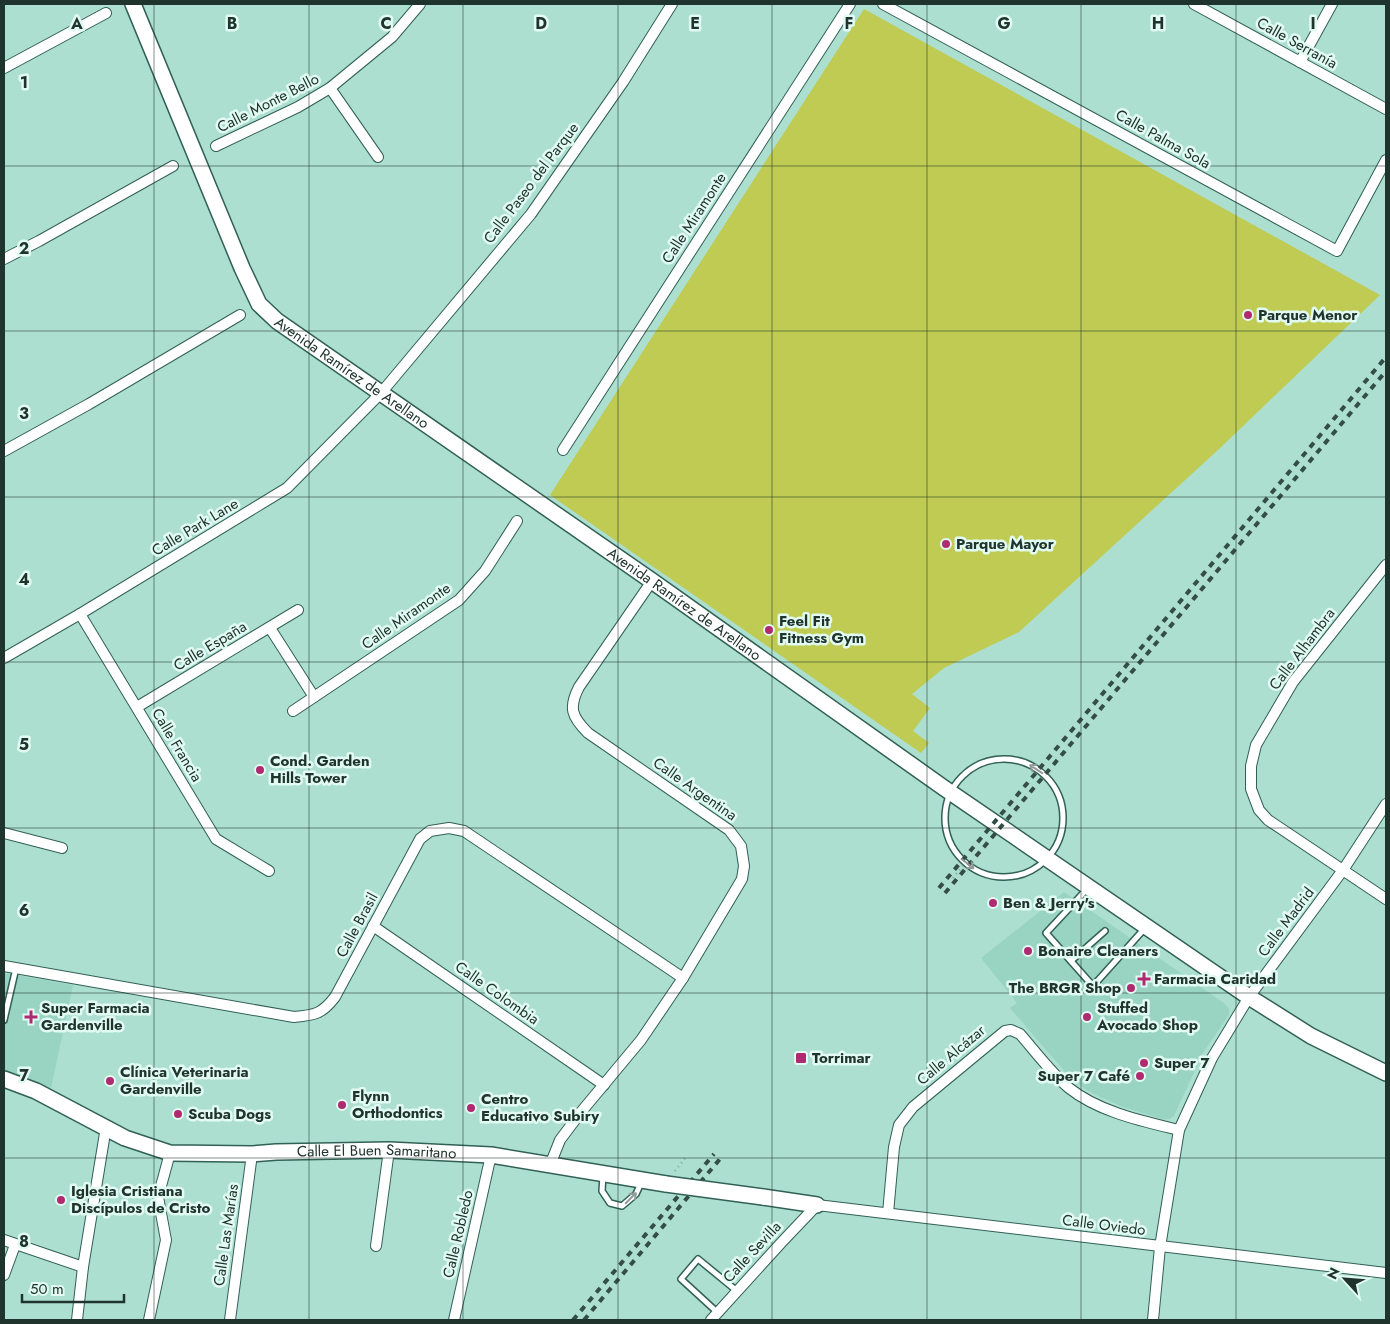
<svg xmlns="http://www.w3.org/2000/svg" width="1390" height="1324" viewBox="0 0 1390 1324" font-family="Jost,sans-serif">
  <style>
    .built { fill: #99d4c2 }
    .green { fill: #bfcb52 }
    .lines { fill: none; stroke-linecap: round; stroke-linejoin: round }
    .lane-casing { stroke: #316054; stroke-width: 8 }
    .street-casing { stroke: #316054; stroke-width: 12 }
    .secondary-casing { stroke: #316054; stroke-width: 18 }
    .path { stroke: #80a99d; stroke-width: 2.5; stroke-dasharray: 1 4; stroke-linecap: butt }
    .lane { stroke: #fff; stroke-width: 5 }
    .street { stroke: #fff; stroke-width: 10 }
    .secondary { stroke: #fff; stroke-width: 15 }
    .rail { stroke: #344d45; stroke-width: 4; stroke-dasharray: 6 6; stroke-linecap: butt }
    .secondary-bridge-casing { stroke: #316054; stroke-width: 18; stroke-linecap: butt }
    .secondary-bridge { stroke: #fff; stroke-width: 15 }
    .oneway { stroke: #909a96 }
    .grid { fill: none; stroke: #20342e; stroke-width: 1; stroke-opacity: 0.55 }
    .poi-dot { fill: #b02a6f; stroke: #e1faf2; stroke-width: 2 }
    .labels { text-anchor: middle; stroke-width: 5; stroke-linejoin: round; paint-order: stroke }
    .street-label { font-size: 15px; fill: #20342e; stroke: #e1faf2 }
    .poi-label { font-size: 15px; font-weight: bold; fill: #20342e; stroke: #e1faf2; text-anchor: start }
    .grid-label { font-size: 16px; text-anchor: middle; font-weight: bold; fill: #20342e; stroke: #e1faf2; stroke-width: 5; stroke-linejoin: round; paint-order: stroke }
  </style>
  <rect width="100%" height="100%" fill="#acdfd0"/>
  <!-- built -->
  <g class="built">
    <path d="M1064 892 1224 1003 1229 1009V1015L1203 1053 1174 1116 1170 1119H1162L1123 1107 1100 1097 1085 1089 1066 1073 1010 1008 1017 1003 981 958Z"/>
    <path d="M4 973 73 985 51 1088 4 1072Z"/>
  </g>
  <!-- green -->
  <path class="green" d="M864 9 1380 295 1219 449 1019 632 944 668 912 694 930 708 913 731 929 743 921 753 550 495Z"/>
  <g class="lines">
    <defs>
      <g id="lane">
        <circle cx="1004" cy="818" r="59"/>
        <path d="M1088 888 1046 933 1093 986 1146 927"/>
        <path d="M1071 961 1105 931"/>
        <path d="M4 1020 16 968"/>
        <path d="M603 1175 602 1191 610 1203 622 1206 636 1194 641 1183"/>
        <path d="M717 1312 681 1279 698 1259 737 1291"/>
      </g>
      <g id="street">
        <path d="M883 4 1337 251 1386 160"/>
        <path d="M1194 4 1386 109"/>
        <path d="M1300 62 1332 4"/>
        <path d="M4 68 106 13"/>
        <path d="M330 88 378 157"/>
        <path d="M216 146 298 107 330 88 392 37 420 4"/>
        <path d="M4 259 39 241 173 166"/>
        <path d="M563 450 850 4"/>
        <path d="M4 451 89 404 240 315"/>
        <path d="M1386 565 1293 682 1256 745 1251 766V789L1259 810 1268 820 1386 899"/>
        <path d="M80 614 216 839 269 871"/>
        <path d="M270 628 314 697"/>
        <path d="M4 658 80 614 287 488 381 393 531 214 623 82 672 4"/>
        <path d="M137 707 298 610"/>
        <path d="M293 711 459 600 485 571 517 521"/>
        <path d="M4 833 62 848"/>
        <path d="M373 926 604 1085"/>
        <path d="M4 966 294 1017C315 1015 322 1014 335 997L420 839 430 831 449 828 464 831 683 978"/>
        <path d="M550 1165 560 1140 581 1112 641 1040 683 978 742 879 744 866 741 846 729 830 588 733C572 717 568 708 579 687L652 581"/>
        <path d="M888 1213 894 1147 899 1125 913 1107 1005 1031 1011 1030 1020 1034C1034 1050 1052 1074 1069 1088 1099 1112 1142 1121 1179 1130"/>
        <path d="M4 1240 83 1267"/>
        <path d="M376 1246 389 1150"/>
        <path d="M4 1275 15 1245"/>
        <path d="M77 1320 83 1267 106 1127"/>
        <path d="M149 1320 166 1240 158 1197 170 1153"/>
        <path d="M230 1320 252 1154"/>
        <path d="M454 1320 491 1155"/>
        <path d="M711 1320 781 1243 817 1205 1386 1273"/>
        <path d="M1153 1320 1160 1247 1179 1130 1212 1058 1249 997 1343 870 1386 804"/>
      </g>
      <g id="secondary">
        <path id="s1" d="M133 4 242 268 259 304 277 321 652 581 944 788 1249 997 1311 1036 1386 1073"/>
        <path id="s2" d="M4 1079 36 1091 125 1138 170 1153 252 1154 276 1152 389 1150 491 1155 666 1184"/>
        <path d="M763 1197 817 1205"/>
      </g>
    </defs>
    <!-- lane casing -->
    <use href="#lane" class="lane-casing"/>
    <!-- street casing -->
    <use href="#street" class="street-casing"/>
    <!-- secondary casing -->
    <use href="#secondary" class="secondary-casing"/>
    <!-- path -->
    <g class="path">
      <path d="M953 878 965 863"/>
      <path d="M675 1171 686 1157"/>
    </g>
    <!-- lane -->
    <use href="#lane" class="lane"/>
    <!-- street -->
    <use href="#street" class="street"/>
    <!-- secondary -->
    <use href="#secondary" class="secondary"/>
    <!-- rail -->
    <g class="rail">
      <path d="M939 888 1386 357"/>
      <path d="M945 893 1386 371"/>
      <path d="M573 1320 714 1154"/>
      <path d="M584 1320 720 1159"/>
    </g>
    <defs>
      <path id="secondary-bridge" d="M666 1184 763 1197"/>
    </defs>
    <!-- secondary-bridge casing -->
    <use href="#secondary-bridge" class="secondary-bridge-casing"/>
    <!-- secondary-bridge -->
    <use href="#secondary-bridge" class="secondary-bridge"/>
  </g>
  <!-- one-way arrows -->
  <defs><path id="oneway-shaft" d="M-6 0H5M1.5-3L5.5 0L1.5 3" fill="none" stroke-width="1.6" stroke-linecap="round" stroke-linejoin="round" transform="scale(1.25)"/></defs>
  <g class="oneway">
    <use href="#oneway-shaft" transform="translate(1036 769) rotate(-147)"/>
    <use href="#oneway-shaft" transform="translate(968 864) rotate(39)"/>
    <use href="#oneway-shaft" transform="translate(631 1198) rotate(-45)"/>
  </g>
  <!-- grid -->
  <path class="grid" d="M154 4V1320M309 4V1320M463 4V1320M618 4V1320M772 4V1320M927 4V1320M1081 4V1320M1236 4V1320M4 166H1386M4 331H1386M4 497H1386M4 662H1386M4 828H1386M4 993H1386M4 1158H1386"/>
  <!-- markers -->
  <g class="poi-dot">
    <circle cx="1248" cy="315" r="5"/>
    <circle cx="946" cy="544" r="5"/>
    <circle cx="769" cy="630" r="5"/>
    <circle cx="260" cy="770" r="5"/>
    <circle cx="993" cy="903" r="5"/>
    <circle cx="1028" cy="951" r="5"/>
    <path d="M1141.5 971.5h5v5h5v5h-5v5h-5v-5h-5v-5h5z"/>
    <circle cx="1131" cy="988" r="5"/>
    <path d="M28.5 1009.5h5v5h5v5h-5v5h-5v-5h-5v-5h5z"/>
    <circle cx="1087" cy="1017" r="5"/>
    <rect x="795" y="1052" width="12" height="12" rx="2.5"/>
    <circle cx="1144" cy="1063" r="5"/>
    <circle cx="1140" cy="1076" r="5"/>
    <circle cx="110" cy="1081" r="5"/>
    <circle cx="342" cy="1105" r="5"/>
    <circle cx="471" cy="1108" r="5"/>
    <circle cx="178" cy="1114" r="5"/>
    <circle cx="61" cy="1200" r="5"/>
  </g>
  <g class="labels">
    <!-- street labels -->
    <g class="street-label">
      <text transform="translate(1297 43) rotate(29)" y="5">Calle Serranía</text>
      <text transform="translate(268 103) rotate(-27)" y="5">Calle Monte Bello</text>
      <text transform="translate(1163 139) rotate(29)" y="5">Calle Palma Sola</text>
      <text transform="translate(531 183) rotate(-53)" y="5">Calle Paseo del Parque</text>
      <text transform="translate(694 218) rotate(-57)" y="5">Calle Miramonte</text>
      <text dy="5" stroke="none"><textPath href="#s1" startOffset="441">Avenida Ramírez de Arellano</textPath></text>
      <text transform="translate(195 527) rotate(-31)" y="5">Calle Park Lane</text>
      <text dy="5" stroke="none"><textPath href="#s1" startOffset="846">Avenida Ramírez de Arellano</textPath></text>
      <text transform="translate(406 616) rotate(-35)" y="5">Calle Miramonte</text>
      <text transform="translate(210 646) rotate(-31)" y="5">Calle España</text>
      <text transform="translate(1302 649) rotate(-53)" y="5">Calle Alhambra</text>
      <text transform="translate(177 745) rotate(59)" y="5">Calle Francia</text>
      <text transform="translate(695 789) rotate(35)" y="5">Calle Argentina</text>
      <text transform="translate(1286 922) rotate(-53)" y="5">Calle Madrid</text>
      <text transform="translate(357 925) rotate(-62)" y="5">Calle Brasil</text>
      <text transform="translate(497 993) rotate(35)" y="5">Calle Colombia</text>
      <text transform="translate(951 1055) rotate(-40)" y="5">Calle Alcázar</text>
      <text dy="5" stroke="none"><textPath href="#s2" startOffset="389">Calle El Buen Samaritano</textPath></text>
      <text transform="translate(1104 1225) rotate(7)" y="5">Calle Oviedo</text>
      <text transform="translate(458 1234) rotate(-77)" y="5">Calle Robledo</text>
      <text transform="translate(226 1235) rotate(-82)" y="5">Calle Las Marías</text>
      <text transform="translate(752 1252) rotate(-47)" y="5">Calle Sevilla</text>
    </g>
    <!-- poi labels -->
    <g class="poi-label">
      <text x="1258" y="320">Parque Menor</text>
      <text x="956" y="549">Parque Mayor</text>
      <text x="779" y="626">Feel Fit<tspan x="779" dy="17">Fitness Gym</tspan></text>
      <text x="270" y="766">Cond. Garden<tspan x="270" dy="17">Hills Tower</tspan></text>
      <text x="1003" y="908">Ben &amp; Jerry's</text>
      <text x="1038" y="956">Bonaire Cleaners</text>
      <text x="1154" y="984">Farmacia Caridad</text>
      <text x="1121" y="993" text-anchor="end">The BRGR Shop</text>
      <text x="41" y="1013">Super Farmacia<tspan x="41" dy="17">Gardenville</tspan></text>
      <text x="1097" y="1013">Stuffed<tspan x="1097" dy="17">Avocado Shop</tspan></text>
      <text x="812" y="1063">Torrimar</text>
      <text x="1154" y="1068">Super 7</text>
      <text x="120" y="1077">Clínica Veterinaria<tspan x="120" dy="17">Gardenville</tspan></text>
      <text x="1130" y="1081" text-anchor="end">Super 7 Café</text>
      <text x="352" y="1101">Flynn<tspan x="352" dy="17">Orthodontics</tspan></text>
      <text x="481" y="1104">Centro<tspan x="481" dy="17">Educativo Subiry</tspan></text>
      <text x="188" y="1119">Scuba Dogs</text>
      <text x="71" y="1196">Iglesia Cristiana<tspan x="71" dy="17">Discípulos de Cristo</tspan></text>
    </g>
  </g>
  <g class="grid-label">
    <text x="77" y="29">A</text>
    <text x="232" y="29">B</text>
    <text x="386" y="29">C</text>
    <text x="541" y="29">D</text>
    <text x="695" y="29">E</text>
    <text x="849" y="29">F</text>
    <text x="1004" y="29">G</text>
    <text x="1158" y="29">H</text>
    <text x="1313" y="29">I</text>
    <text x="24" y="88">1</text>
    <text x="24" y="254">2</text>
    <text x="24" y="419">3</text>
    <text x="24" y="585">4</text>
    <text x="24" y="750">5</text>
    <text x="24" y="916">6</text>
    <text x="24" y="1081">7</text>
    <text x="24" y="1247">8</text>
  </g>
  <!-- border -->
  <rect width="1390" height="1324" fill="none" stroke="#20342e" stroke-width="10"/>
  <!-- north arrow -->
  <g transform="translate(1345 1279) rotate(296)" stroke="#e1faf2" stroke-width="4" paint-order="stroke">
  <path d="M0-4L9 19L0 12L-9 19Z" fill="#20342e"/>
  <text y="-8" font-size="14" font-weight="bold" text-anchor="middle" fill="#20342e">N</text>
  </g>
  <!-- scale -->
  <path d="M22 1294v8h102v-8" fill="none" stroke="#20342e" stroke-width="2.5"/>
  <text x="30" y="1294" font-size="15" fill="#20342e" stroke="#e1faf2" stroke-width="4" paint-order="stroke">50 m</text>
</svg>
